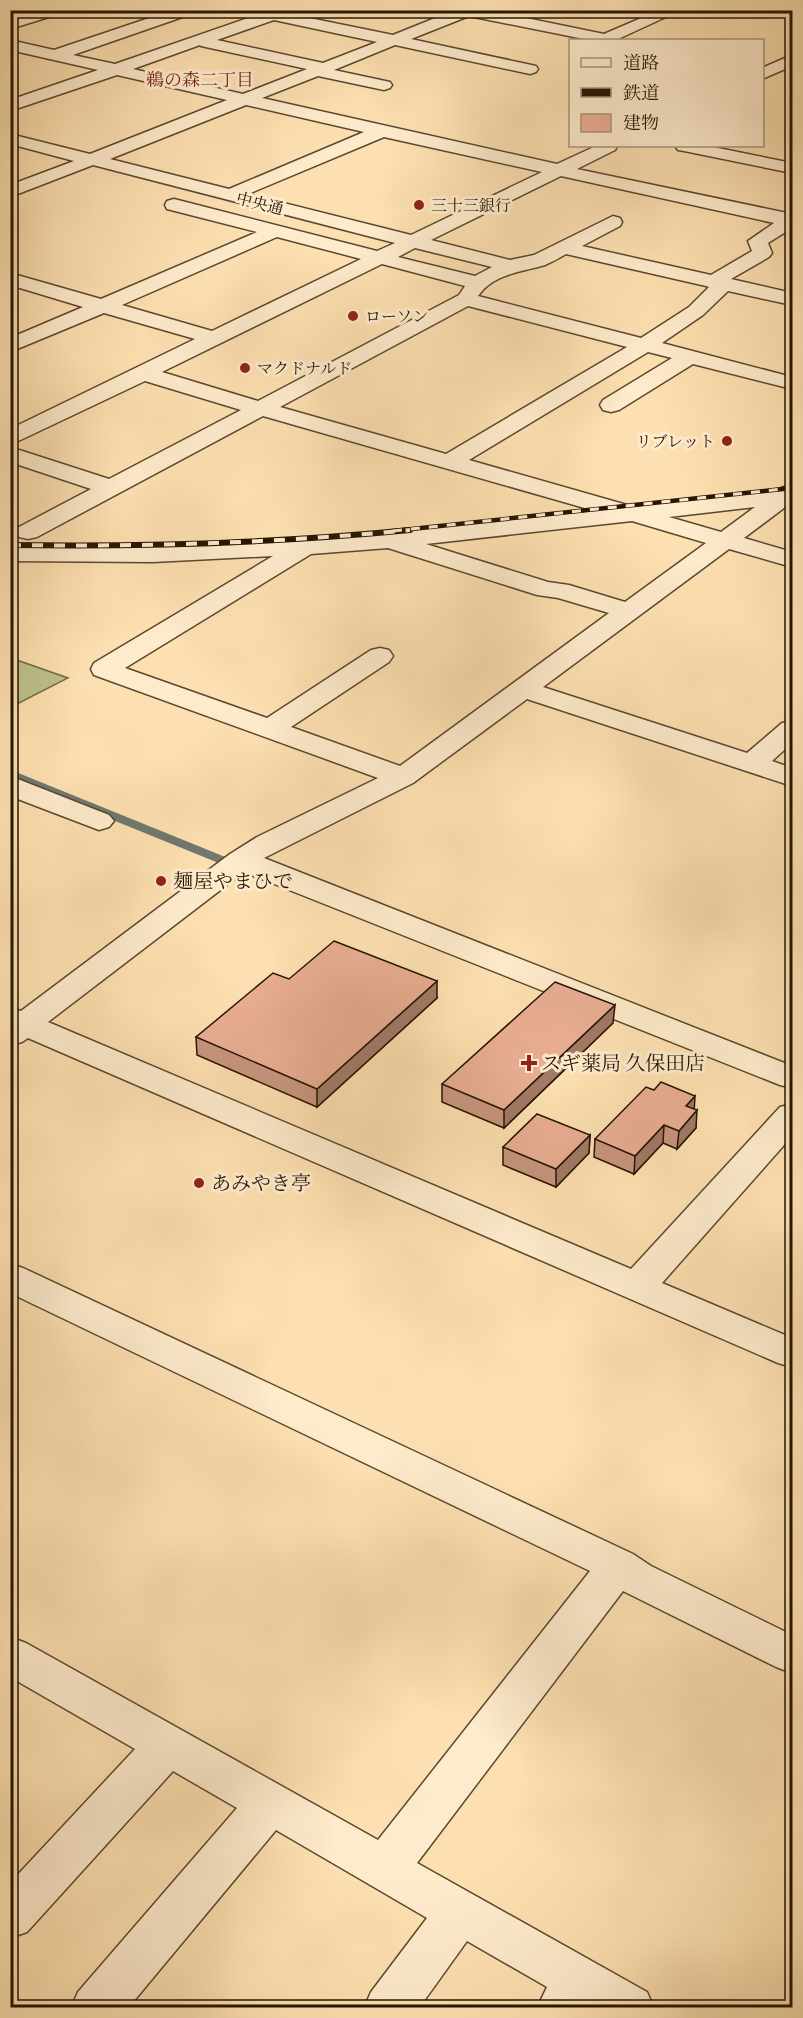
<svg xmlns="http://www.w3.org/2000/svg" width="803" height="2018" viewBox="0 0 803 2018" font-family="'IM FELL French Canon','Noto Serif JP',serif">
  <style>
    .green { fill: #bec28d; stroke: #726c48; stroke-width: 1.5 }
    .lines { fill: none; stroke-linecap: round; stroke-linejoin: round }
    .stream { stroke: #71786f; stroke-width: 8 }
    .minor-casing { stroke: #5b482e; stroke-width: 3 }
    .minor { fill: #feebcc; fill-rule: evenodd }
    .rail-far1-casing { stroke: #251503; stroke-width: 4.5 }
    .rail-casing { stroke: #251503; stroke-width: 6 }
    .rail-far1 { stroke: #feebcc; stroke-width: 3; stroke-dasharray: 9; stroke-linecap: butt }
    .rail { stroke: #feebcc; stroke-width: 4; stroke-dasharray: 11; stroke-linecap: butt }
    .wall { fill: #c8957e; stroke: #251503; stroke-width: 1.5 }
    .shaded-wall { fill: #a37967; stroke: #251503; stroke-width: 1.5 }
    .building { fill: #e9ad93; stroke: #251503; stroke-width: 1.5 }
    .poi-dot { fill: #8f2418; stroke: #feebcc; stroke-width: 2 }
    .labels { text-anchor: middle; stroke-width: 6; stroke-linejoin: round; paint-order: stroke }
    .far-street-label { font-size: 16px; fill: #251503; stroke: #feebcc }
    .far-poi-label { font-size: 16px; fill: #251503; stroke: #feebcc; text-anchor: start }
    .far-neighbourhood-label { font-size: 18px; fill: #7a1f14; stroke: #feebcc }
    .poi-label { font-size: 20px; fill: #251503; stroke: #feebcc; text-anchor: start }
  </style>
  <rect width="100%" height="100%" fill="#fde0b1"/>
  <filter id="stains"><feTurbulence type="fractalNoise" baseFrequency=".00333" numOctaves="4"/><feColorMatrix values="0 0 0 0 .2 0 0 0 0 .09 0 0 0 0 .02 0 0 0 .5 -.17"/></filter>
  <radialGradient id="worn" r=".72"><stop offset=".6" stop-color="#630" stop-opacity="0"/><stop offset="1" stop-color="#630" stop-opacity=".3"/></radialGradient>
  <!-- green -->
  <path class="green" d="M11 658 68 678 11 707Z"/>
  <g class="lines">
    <!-- stream -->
    <path class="stream" d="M10 774 222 860"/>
    <defs>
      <g id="minor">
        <path d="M40 10H64L62 13 10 29V20Z"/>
        <path d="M173 10H196L194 13 73 55 115 64 257 15V10H294L290 14 393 35 455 10H487L604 34 660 10H681L616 40H589L469 16 411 39 536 66 538 69 536 72 530 74 395 45 334 70 390 82 392 85 390 88 384 90 318 76 262 98 557 164 596 146H617L615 150 577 169 792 214V228L768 243 772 253 769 257 731 279 792 293V305L728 291 703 315 662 343 792 377V389L693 364 619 410 611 412 603 410 600 405 603 400 672 358 648 352 469 460 634 507 779 489 792 484V502L744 538 792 552V567L729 549 543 687 747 753 782 723 792 721V743L772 761 792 768V786L527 699 413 783 264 858 792 1066V1088L780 1085 244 872 48 1022 631 1269 780 1107 792 1104V1136L662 1283 792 1338V1367L778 1363 28 1038 22 1042 10 1045V1008L21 1011 230 854 257 837 378 778 94 675 91 669 94 663 273 556 153 562 10 561V547C207 552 400 532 595 511L263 416 37 537 28 539 19 537 16 532 19 527 91 489 10 462V447L109 479 241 410 145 381 10 445V429L195 339 104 313 10 352V338L83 307 10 285V273L101 299 257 232 167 209 165 205 167 201 174 199 377 251 395 243 93 165 10 197V185L74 161 10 144V134L90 154 227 100 117 75 10 111V100L98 70 10 50V40L54 50ZM274 20 377 42 323 63 217 40ZM200 45 201 46 307 69 243 94 133 69ZM246 105 364 132 229 189 110 159ZM384 137 542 172 411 235 248 194ZM561 176 774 223 748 241 752 251 711 275 582 246 620 226 622 222 620 218 613 216 534 255 510 260 431 240ZM277 237 361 259 212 331 122 305ZM415 248 492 267 475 276 398 257ZM566 254 706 286 709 287 689 307 641 338 478 296C493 274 521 272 545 265 552 262 559 258 566 254ZM382 264 465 286 459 295 258 401 162 372ZM468 306 627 347 446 454 280 407ZM755 507 721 532 669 517ZM632 521 706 543 625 602 569 585 548 582 426 544ZM388 548 537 595 558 598 609 613 400 766 291 727 389 662 393 656 389 650 380 648 371 650 267 718 125 668 311 554Z"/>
        <path d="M792 55V66L762 79V68Z"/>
        <path d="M675 146H708L792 163V173L684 151 678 150Z"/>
        <path d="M10 776 109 815 114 821 109 827 99 830 10 796Z"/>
        <path d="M10 1264 23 1268 633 1554 651 1566 792 1635V1673L776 1667 623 1591 417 1863 647 1992 654 2008H537L547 1987 467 1941 419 2008H364L371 1992 427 1918 276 1830 128 2008H71L78 1992 237 1808 173 1771 27 1932 10 1938V1883L135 1749 10 1677V1637L26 1643 378 1840 590 1571 10 1293Z"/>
      </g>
    </defs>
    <!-- minor casing -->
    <use href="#minor" class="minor-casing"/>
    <!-- minor -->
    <use href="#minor" class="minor"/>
    <defs>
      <path id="rail-far1" d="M393 531 792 488"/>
      <path id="rail" d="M10 545C144 547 277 543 410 530"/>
    </defs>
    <!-- rail-far1 casing -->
    <use href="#rail-far1" class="rail-far1-casing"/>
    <!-- rail casing -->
    <use href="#rail" class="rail-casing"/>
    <!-- rail-far1 -->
    <use href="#rail-far1" class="rail-far1"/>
    <!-- rail -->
    <use href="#rail" class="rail"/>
  </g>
  <!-- wall -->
  <g class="wall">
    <path d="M289 979 437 998 317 1107 197 1055 196 1037Z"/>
    <path d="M613 1023 504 1128 442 1102V1084Z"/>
    <path d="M694 1109 696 1128 677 1149 663 1143 634 1174 594 1157 595 1139Z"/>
    <path d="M590 1135 589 1153 556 1187 503 1165V1147Z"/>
  </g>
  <!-- shaded-wall -->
  <g class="shaded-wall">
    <path d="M437 981V998L317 1107V1089Z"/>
    <path d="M615 1005 613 1023 504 1128V1110Z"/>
    <path d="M695 1096 694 1113 686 1106Z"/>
    <path d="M697 1110 696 1128 677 1149 679 1131Z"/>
    <path d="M664 1125 663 1143 634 1174 635 1156Z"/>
    <path d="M590 1135 589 1153 556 1187V1169Z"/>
  </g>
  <!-- building -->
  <g class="building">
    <path d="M334 941 437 981 317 1089 196 1037 273 973 289 979Z"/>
    <path d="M555 982 615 1005 504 1110 442 1084Z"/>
    <path d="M661 1082 695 1096 686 1106 697 1110 679 1131 664 1125 635 1156 595 1139 646 1087 654 1090Z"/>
    <path d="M537 1114 590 1135 556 1169 503 1147Z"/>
  </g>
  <!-- markers -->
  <g class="poi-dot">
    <circle cx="419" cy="205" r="6"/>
    <circle cx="353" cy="316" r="6"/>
    <circle cx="245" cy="368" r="6"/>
    <circle cx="727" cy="441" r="6"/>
    <circle cx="161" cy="881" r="6"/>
    <path d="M526 1054h6v6h6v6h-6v6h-6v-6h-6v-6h6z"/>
    <circle cx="199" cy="1183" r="6"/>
  </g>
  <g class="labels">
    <!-- far-street labels -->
    <g class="far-street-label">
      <text transform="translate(260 203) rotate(14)" y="6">中央通</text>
    </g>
    <!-- far-poi labels -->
    <g class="far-poi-label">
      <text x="431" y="211">三十三銀行</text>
      <text x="365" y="322">ローソン</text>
      <text x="257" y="374">マクドナルド</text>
      <text x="715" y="447" text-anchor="end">リブレット</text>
    </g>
    <!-- far-neighbourhood labels -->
    <g class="far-neighbourhood-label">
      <text x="200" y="86">鵜の森二丁目</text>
    </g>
    <!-- poi labels -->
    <g class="poi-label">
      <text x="173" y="888">麺屋やまひで</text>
      <text x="541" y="1070">スギ薬局 久保田店</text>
      <text x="211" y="1190">あみやき亭</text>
    </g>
  </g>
  <!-- margin -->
  <rect width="803" height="2018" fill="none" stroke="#fde0b1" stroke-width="36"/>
  <rect x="12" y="12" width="779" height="1994" fill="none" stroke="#251503" stroke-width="3"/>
  <rect x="18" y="18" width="767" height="1982" fill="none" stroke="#251503" stroke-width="1.5"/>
  <!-- legend -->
  <rect x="569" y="39" width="195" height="108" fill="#feebcc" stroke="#a7957c" stroke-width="1.5"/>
  <rect x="581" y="58" width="30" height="9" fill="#feebcc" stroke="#a7957c" stroke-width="1.5"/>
  <text x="623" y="69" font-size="18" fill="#251503">道路</text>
  <rect x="581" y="88" width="30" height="9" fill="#251503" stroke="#a7957c" stroke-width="1.5"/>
  <text x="623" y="99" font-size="18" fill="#251503">鉄道</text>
  <rect x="581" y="114" width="30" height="18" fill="#e9ad93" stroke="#a7957c" stroke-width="1.5"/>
  <text x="623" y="129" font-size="18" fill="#251503">建物</text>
  <rect width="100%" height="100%" filter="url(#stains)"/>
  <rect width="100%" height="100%" fill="url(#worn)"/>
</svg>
